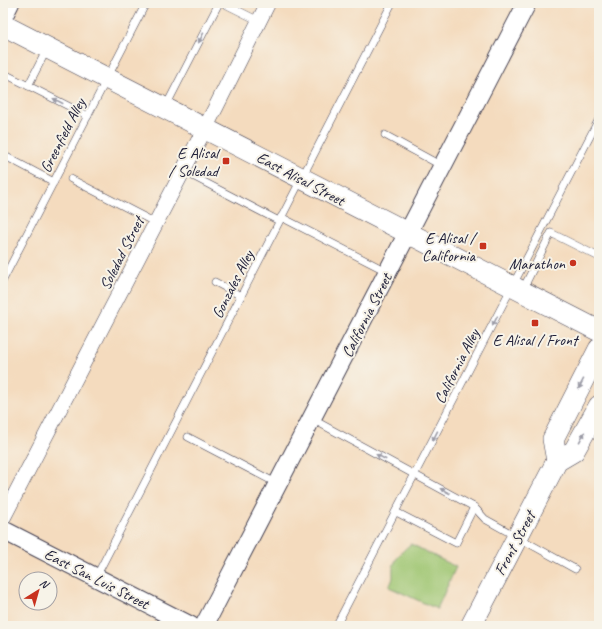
<svg xmlns="http://www.w3.org/2000/svg" width="602" height="629" viewBox="0 0 602 629" font-family="Caveat,sans-serif">
  <style>
    .green { fill: #9dc570; stroke: #607456 }
    .lines { fill: none; stroke-linecap: round; stroke-linejoin: round }
    .service-casing { stroke: #423e4f; stroke-width: 8 }
    .minor-casing { stroke: #423e4f; stroke-width: 16 }
    .tertiary-casing { stroke: #423e4f; stroke-width: 20 }
    .secondary-casing { stroke: #423e4f; stroke-width: 22 }
    .service { stroke: #fff; stroke-width: 7 }
    .minor { stroke: #fff; stroke-width: 15 }
    .tertiary { stroke: #fff; stroke-width: 18 }
    .secondary { stroke: #fff; stroke-width: 21 }
    .oneway { fill: #9c9ca7 }
    .poi-dot { fill: #c8321e; stroke: #f7f3e8; stroke-width: 1.5 }
    .labels { text-anchor: middle; stroke-width: 4; stroke-linejoin: round; paint-order: stroke }
    .street-label { font-size: 16px; fill: #22223b; stroke: #f7f3e8 }
    .poi-label { font-size: 16px; fill: #22223b; stroke: #f7f3e8; text-anchor: end }
  </style>
  <rect width="100%" height="100%" fill="#f7f3e8"/>
  <filter id="ink" filterUnits="userSpaceOnUse"><feTurbulence type="fractalNoise" baseFrequency=".025" numOctaves="2"/><feDisplacementMap in="SourceGraphic" scale="8" xChannelSelector="R" yChannelSelector="G"/><feConvolveMatrix kernelMatrix="1 2 1 2 8 2 1 2 1" color-interpolation-filters="sRGB"/></filter>
  <filter id="wash" filterUnits="userSpaceOnUse"><feTurbulence type="fractalNoise" baseFrequency=".012" numOctaves="4" result="noise"/><feDisplacementMap in="SourceGraphic" scale="16" xChannelSelector="R" yChannelSelector="G"/><feGaussianBlur stdDeviation="0.9" result="paint"/><feColorMatrix in="noise" values="0 0 0 0 0 0 0 0 0 0 0 0 0 0 0 0 0 1.4 0 .05"/><feComposite in="paint" operator="in"/></filter>
  <g filter="url(#wash)">
    <rect width="100%" height="100%" fill="#f4dbbe"/>
    <!-- green -->
    <path class="green" d="M411 544 456 567 437 609 389 587C395 576 392 578 393 568 394 559 404 549 411 544Z"/>
  </g>
  <g filter="url(#ink)">
    <g class="lines">
      <defs>
        <g id="service">
          <path d="M223 3 259 21"/>
          <path d="M3 73 88 116"/>
          <path d="M28 86 47 49"/>
          <path d="M166 106 219 3"/>
          <path d="M385 135 442 166"/>
          <path d="M3 155 54 182"/>
          <path d="M183 171 279 221"/>
          <path d="M71 179 156 223"/>
          <path d="M281 217 388 272"/>
          <path d="M3 280 146 3"/>
          <path d="M215 282 241 296"/>
          <path d="M523 289 551 233 599 257"/>
          <path d="M312 419 474 507 485 519 575 569"/>
          <path d="M188 437 278 484"/>
          <path d="M396 512 456 543 474 507"/>
          <path d="M96 577 392 3"/>
          <path d="M336 626 599 119"/>
        </g>
        <path id="minor" d="M3 518 216 107 268 3"/>
        <g id="tertiary">
          <path d="M3 17 10 3"/>
          <path d="M3 530 191 626"/>
          <path d="M204 626 527 3"/>
        </g>
        <g id="secondary">
          <path d="M3 25 599 331"/>
          <path d="M557 461 553 439 599 349"/>
          <path d="M471 626 557 461 574 451 599 406"/>
        </g>
      </defs>
      <!-- service casing -->
      <use href="#service" class="service-casing"/>
      <!-- minor casing -->
      <use href="#minor" class="minor-casing"/>
      <!-- tertiary casing -->
      <use href="#tertiary" class="tertiary-casing"/>
      <!-- secondary casing -->
      <use href="#secondary" class="secondary-casing"/>
      <!-- service -->
      <use href="#service" class="service"/>
      <!-- minor -->
      <use href="#minor" class="minor"/>
      <!-- tertiary -->
      <use href="#tertiary" class="tertiary"/>
      <!-- secondary -->
      <use href="#secondary" class="secondary"/>
    </g>
    <!-- one-way arrows -->
    <defs><path id="oneway-solid" d="M-6-.8H1V-3.2L6.5 0L1 3.2V.8H-6Z"/></defs>
    <g class="oneway">
      <use href="#oneway-solid" transform="translate(201 38) rotate(117)"/>
      <use href="#oneway-solid" transform="translate(58 101) rotate(-153)"/>
      <use href="#oneway-solid" transform="translate(495 321) rotate(117)"/>
      <use href="#oneway-solid" transform="translate(581 384) rotate(118)"/>
      <use href="#oneway-solid" transform="translate(435 436) rotate(117)"/>
      <use href="#oneway-solid" transform="translate(582 437) rotate(-62)"/>
      <use href="#oneway-solid" transform="translate(381 457) rotate(-152)"/>
      <use href="#oneway-solid" transform="translate(445 491) rotate(-152)"/>
    </g>
  </g>
  <!-- markers -->
  <g class="poi-dot">
    <rect x="222" y="157" width="8" height="8" rx="2"/>
    <rect x="479" y="242" width="8" height="8" rx="2"/>
    <circle cx="573" cy="263" r="4"/>
    <rect x="531" y="319" width="8" height="8" rx="2"/>
  </g>
  <g class="labels">
    <!-- street labels -->
    <g class="street-label">
      <text transform="translate(62 135) rotate(-63)" y="6">Greenfield Alley</text>
      <text transform="translate(301 178) rotate(28)" y="6">East Alisal Street</text>
      <text transform="translate(121 253) rotate(-63)" y="6">Soledad Street</text>
      <text transform="translate(232 284) rotate(-63)" y="6">Gonzales Alley</text>
      <text transform="translate(366 315) rotate(-63)" y="6">California Street</text>
      <text transform="translate(456 366) rotate(-63)" y="6">California Alley</text>
      <text transform="translate(514 543) rotate(-62)" y="6">Front Street</text>
      <text transform="translate(97 578) rotate(27)" y="6">East San Luis Street</text>
    </g>
    <!-- poi labels -->
    <g class="poi-label">
      <text x="218" y="158">E Alisal<tspan x="218" dy="18">/ Soledad</tspan></text>
      <text x="475" y="243">E Alisal /<tspan x="475" dy="18">California</tspan></text>
      <text x="565" y="269">Marathon</text>
      <text x="535" y="345" text-anchor="middle">E Alisal / Front</text>
    </g>
  </g>
  <!-- margin -->
  <rect width="602" height="629" fill="none" stroke="#f7f3e8" stroke-width="16"/>
  <!-- north arrow -->
  <g transform="translate(38 591) rotate(37)"><circle r="19" fill="#f7f3e8" stroke="#a29fa3"/>
  <path d="M0-3L7 15L0 10L-7 15Z" fill="#c8321e"/>
  <text y="-6" font-size="11" font-weight="bold" text-anchor="middle" fill="#22223b">N</text>
  </g>
</svg>
